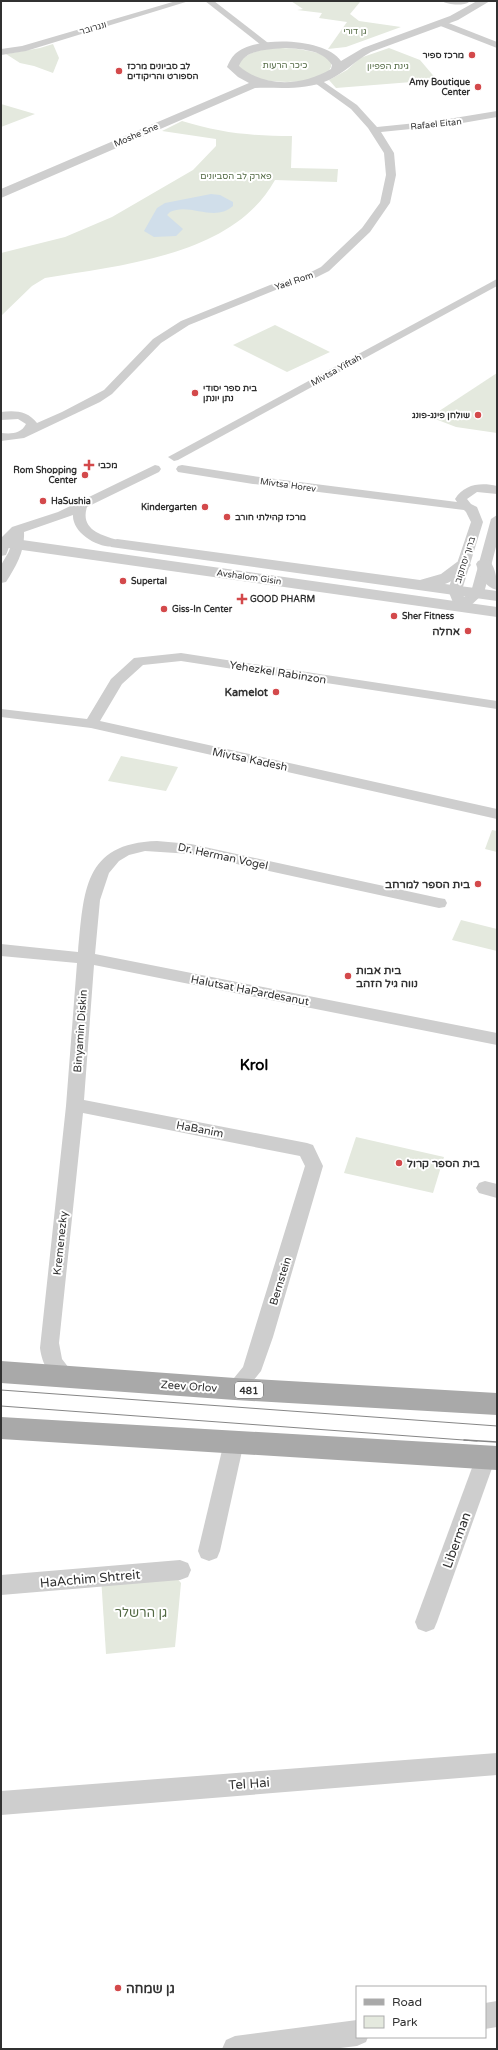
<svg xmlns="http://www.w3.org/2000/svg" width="498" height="2050" viewBox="0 0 498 2050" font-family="'Varela Round','Noto Sans Hebrew',sans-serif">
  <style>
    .green { fill: #e4e9de }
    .water { fill: #d0deea }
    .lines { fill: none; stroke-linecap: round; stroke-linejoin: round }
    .minor { fill: #cecece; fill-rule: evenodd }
    .tertiary { fill: #cecece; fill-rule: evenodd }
    .primary { fill: #a9a9a9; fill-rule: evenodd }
    .tram-far1 { stroke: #868686; stroke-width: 1 }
    .tram { stroke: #868686; stroke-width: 1.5 }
    .poi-dot { fill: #d3494b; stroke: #fff; stroke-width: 1.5 }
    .labels { text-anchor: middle; stroke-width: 4; stroke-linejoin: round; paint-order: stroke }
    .far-street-label { font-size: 9px; fill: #313131; stroke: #fff }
    .far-park-label { font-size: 9px; fill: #526943; stroke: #fff }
    .far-poi-label { font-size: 9px; font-weight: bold; fill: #313131; stroke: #fff; text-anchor: start }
    .shield { fill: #fff; stroke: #6f6f6f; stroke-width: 1 }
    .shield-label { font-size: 10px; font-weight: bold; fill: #313131 }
    .poi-label { font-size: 11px; font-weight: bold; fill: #313131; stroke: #fff; text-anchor: end }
    .street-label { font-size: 11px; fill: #313131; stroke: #fff }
    .near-street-label { font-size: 13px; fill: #313131; stroke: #fff }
    .near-park-label { font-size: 13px; fill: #526943; stroke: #fff }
    .near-poi-label { font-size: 13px; font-weight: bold; fill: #313131; stroke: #fff; text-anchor: start }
    .district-label { font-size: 15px; font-weight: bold; fill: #000; stroke: #fff }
  </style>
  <rect width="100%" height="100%" fill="#fff"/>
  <!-- green -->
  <g class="green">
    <path d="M291 1H359L360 2 350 14 359 21 401 27 346 47 328 49 347 22 319 18 322 13 297 10 303 9Z"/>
    <path d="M53 44 59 58 53 73 34 66 20 63 6 54 40 48Z"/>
    <path d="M281 48C290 48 340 51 330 69 320 86 270 83 254 78 249 76 244 70 239 67L240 61C251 50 265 49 281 48Z"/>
    <path d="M389 48 420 60 437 80 336 88 329 80 347 70 360 58Z"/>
    <path d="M1 104 35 114 1 127Z"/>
    <path d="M182 121C220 133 253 136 292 136L291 168 338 169 337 182 275 180C233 256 121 265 45 278L32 286 1 316V253L65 237 112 217 193 170 216 146V139L162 131Z"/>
    <path d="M275 325 330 352 287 372 233 345Z"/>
    <path d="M497 373V433L456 427 430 417Z"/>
    <path d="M121 756 178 767 166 791 108 781Z"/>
    <path d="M492 830 497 831V852L485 849Z"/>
    <path d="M461 920 497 929V951L452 940Z"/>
    <path d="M356 1137 444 1157 433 1193 344 1173Z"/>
    <path d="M171 1571 181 1583 175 1647 106 1654 101 1577Z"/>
  </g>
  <!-- water -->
  <path class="water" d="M211 194 220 195 233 202V206C214 223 190 202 170 212L167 215 183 229 176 236 154 237 144 231 157 208 165 203Z"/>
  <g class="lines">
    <!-- minor -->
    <g class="minor">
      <path d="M176 1H189L26 51 1 55V49L22 46Z"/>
      <path d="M205 1H214L272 46 271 48H265Z"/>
      <path d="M442 1H469V2C464 6 447 5 442 1Z"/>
      <path d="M441 20 497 42V48L438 25 437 23Z"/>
      <path d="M318 78 357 105 377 127 436 121 497 111V117L451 125 381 132 394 153 396 175 390 203 370 232 329 271 313 279 278 289 189 325 161 343 112 394 100 402 24 438 1 441V433C11 434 21 434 26 424L18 419 1 420V412C15 410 28 411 37 423L62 412 104 390 153 339 181 321 270 285 305 275 321 267 362 228 380 203 386 175 384 153 368 128 351 109 315 83 313 81Z"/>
      <path d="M497 279V286L178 460 174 461 168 457Z"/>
      <path d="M155 465 159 466 161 469 159 472 87 507C80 529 100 535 117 540L118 543 117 546C100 550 72 533 73 515L24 532C25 551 16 566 6 582L1 583C1 578 0 571 1 566 4 558 11 552 11 542L6 555 1 556V538L12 527 58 512Z"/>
      <path d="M182 465 253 476 457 502 455 499C464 484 481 482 497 486V494L477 492 467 499 471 504 477 507 483 522 462 590 464 597 471 592 491 519 497 515V543L484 593 466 610H456L448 590 471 522 466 512 464 510 253 484 178 472 176 469 178 466Z"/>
      <path d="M181 653 497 701V709L181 661 143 665 122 684 100 721 497 809V819L91 728 1 717V709L87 719 111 679 134 658Z"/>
      <path d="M157 841 191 844 439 898 445 899 447 903 445 907 439 908 191 854 145 851 129 855 119 861 109 873 100 900 95 954 497 1033V1045L94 965 84 1100 307 1143 313 1145 323 1166 273 1337 261 1371 242 1395 235 1398 228 1395 225 1389 243 1367 305 1166 300 1156 83 1113 59 1343 62 1359 75 1376 72 1382 65 1384C50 1379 42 1364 40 1348L66 1106 77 963 1 956V944L78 952C84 892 83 843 157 841Z"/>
      <path d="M485 1181 497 1184V1198L479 1193 476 1188 479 1183Z"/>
      <path d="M234 1433 241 1436 244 1442 220 1551 217 1558 209 1561 201 1558 198 1551 224 1442 227 1436Z"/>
      <path d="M486 1448 493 1451 496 1457 437 1622 434 1629 426 1632 418 1629 415 1622 476 1457 479 1451Z"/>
      <path d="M180 1560 188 1563 191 1570 188 1577 180 1580 1 1595V1575Z"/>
      <path d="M497 1753V1775L1 1815V1791Z"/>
      <path d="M497 2001V2027L485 2029V2003Z"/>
      <path d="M357 2020V2037H368L366 2042 357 2046 332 2049H222L226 2040 235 2036Z"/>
    </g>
    <!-- tertiary -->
    <g class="tertiary">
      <path d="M477 1H490L458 20 371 52C356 60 344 73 329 80 305 91 280 87 255 88L1 198V189L249 83 238 77 227 67C229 62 231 58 235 54 255 35 326 38 341 61L363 48 450 16ZM283 48C300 49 322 49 332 65L331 69C303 86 264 88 239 66 245 49 268 50 283 48Z"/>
      <path d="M1 537 497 607V617L1 547Z"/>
      <path d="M117 539 420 580 441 574 457 562H469L471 565C465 574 455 580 445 584L497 591V601L111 547 109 544 111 541Z"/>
      <path d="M484 559 490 561C496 570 497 579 497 590 484 587 480 576 476 564L478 561Z"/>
    </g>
    <!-- primary -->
    <g class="primary">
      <path d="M1 1361 235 1378 497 1393V1415L235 1400 1 1383Z"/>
      <path d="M1 1417 497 1446V1470L1 1439Z"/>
    </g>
    <!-- tram-far1 -->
    <g class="tram-far1">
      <path d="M1 1390 497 1426"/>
      <path d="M1 1406 477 1441"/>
    </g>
    <!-- tram -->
    <path class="tram" d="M464 1440 497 1442"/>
  </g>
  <!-- markers -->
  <g class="poi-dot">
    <circle cx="472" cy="55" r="4"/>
    <circle cx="119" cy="71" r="4"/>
    <circle cx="478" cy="87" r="4"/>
    <circle cx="195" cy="393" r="4"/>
    <circle cx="478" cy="415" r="4"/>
    <path d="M87 459h4v4h4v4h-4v4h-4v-4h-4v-4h4z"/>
    <circle cx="85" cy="475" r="4"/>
    <circle cx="43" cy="501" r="4"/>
    <circle cx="205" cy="507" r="4"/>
    <circle cx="227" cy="517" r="4"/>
    <circle cx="123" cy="581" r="4"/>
    <path d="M240 593h4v4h4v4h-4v4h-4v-4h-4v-4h4z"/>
    <circle cx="164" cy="609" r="4"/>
    <circle cx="394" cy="616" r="4"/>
    <circle cx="468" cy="631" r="4"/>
    <circle cx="276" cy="692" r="4"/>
    <circle cx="478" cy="884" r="4"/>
    <circle cx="348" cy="976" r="4"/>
    <circle cx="399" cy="1163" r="4"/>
    <circle cx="118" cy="1988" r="4"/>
  </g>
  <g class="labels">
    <!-- far-street labels -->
    <g class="far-street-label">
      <text transform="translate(93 28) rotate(-16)" y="3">ונגרובר</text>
      <text transform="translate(436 124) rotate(-6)" y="3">Rafael Eitan</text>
      <text transform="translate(136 135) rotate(-23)" y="3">Moshe Sne</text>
      <text transform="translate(294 281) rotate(-19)" y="3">Yael Rom</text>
      <text transform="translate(336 370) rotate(-29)" y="3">Mivtsa Yiftah</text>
      <text transform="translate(288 485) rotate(8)" y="3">Mivtsa Horev</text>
      <text transform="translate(465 560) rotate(-72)" y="3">ברוך יסחקוב</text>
      <text transform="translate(249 577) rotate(8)" y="3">Avshalom Gisin</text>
    </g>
    <!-- far-park labels -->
    <g class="far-park-label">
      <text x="355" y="34">גן דורי</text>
      <text x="285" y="68">כיכר הרעות</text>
      <text x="388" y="69">גינת הפפיון</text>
      <text x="236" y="179">פארק לב הסביונים</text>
    </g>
    <!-- far-poi labels -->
    <g class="far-poi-label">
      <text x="464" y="58" text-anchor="end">מרכז ספיר</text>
      <text x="127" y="69">לב סביונים מרכז<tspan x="127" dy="10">הספורט והריקודים</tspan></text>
      <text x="470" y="85" text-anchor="end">Amy Boutique<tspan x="470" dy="10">Center</tspan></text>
      <text x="203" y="391">בית ספר יסודי<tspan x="203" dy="10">נתן יונתן</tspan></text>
      <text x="470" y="418" text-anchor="end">שולחן פינג-פונג</text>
      <text x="98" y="468">מכבי</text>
      <text x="77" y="473" text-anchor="end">Rom Shopping<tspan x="77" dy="10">Center</tspan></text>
      <text x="51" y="504">HaSushia</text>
      <text x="197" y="510" text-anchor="end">Kindergarten</text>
      <text x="235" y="520">מרכז קהילתי חורב</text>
      <text x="131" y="584">Supertal</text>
      <text x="250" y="602">GOOD PHARM</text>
      <text x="172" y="612">Giss-In Center</text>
      <text x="402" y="619">Sher Fitness</text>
    </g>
    <!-- shield labels -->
    <rect class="shield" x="235" y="1382" width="28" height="16" rx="3"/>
    <g class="shield-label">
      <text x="249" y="1394">481</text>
    </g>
    <!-- poi labels -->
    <g class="poi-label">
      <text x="460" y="635">אחלה</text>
      <text x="268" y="696">Kamelot</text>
      <text x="470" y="888">בית הספר למרחב</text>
      <text x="356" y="974" text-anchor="start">בית אבות<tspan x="356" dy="13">נווה גיל הזהב</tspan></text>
      <text x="407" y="1167" text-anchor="start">בית הספר קרול</text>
    </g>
    <!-- street labels -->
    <g class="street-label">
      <text transform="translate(278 672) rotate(9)" y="4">Yehezkel Rabinzon</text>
      <text transform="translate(250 759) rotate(12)" y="4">Mivtsa Kadesh</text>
      <text transform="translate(223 856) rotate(12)" y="4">Dr. Herman Vogel</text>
      <text transform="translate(250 990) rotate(11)" y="4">Halutsat HaPardesanut</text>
      <text transform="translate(80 1031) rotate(-86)" y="4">Binyamin Diskin</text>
      <text transform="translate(200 1129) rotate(11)" y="4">HaBanim</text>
      <text transform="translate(60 1243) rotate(-84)" y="4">Kremenezky</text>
      <text transform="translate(280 1281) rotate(-73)" y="4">Bernstein</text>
      <text transform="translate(189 1386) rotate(4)" y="4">Zeev Orlov</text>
    </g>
    <!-- near-street labels -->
    <g class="near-street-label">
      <text transform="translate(456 1540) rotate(-70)" y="5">Liberman</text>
      <text transform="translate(90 1578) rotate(-5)" y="5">HaAchim Shtreit</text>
      <text transform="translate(249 1783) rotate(-4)" y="5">Tel Hai</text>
    </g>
    <!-- near-park labels -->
    <g class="near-park-label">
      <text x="141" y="1617">גן הרשלר</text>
    </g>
    <!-- near-poi labels -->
    <g class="near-poi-label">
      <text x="126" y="1993">גן שמחה</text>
    </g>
    <!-- district labels -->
    <g class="district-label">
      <text x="254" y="1070">Krol</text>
    </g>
  </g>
  <!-- border -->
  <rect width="498" height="2050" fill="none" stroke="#313131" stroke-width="4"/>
  <!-- legend -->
  <rect x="356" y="1986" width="130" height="52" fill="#ffffff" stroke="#adadad"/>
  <rect x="364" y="1999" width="20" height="6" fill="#a9a9a9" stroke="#adadad"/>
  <text x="392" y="2006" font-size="12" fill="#313131">Road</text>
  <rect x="364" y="2016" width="20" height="12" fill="#e4e9de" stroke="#adadad"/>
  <text x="392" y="2026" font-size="12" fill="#313131">Park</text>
</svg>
